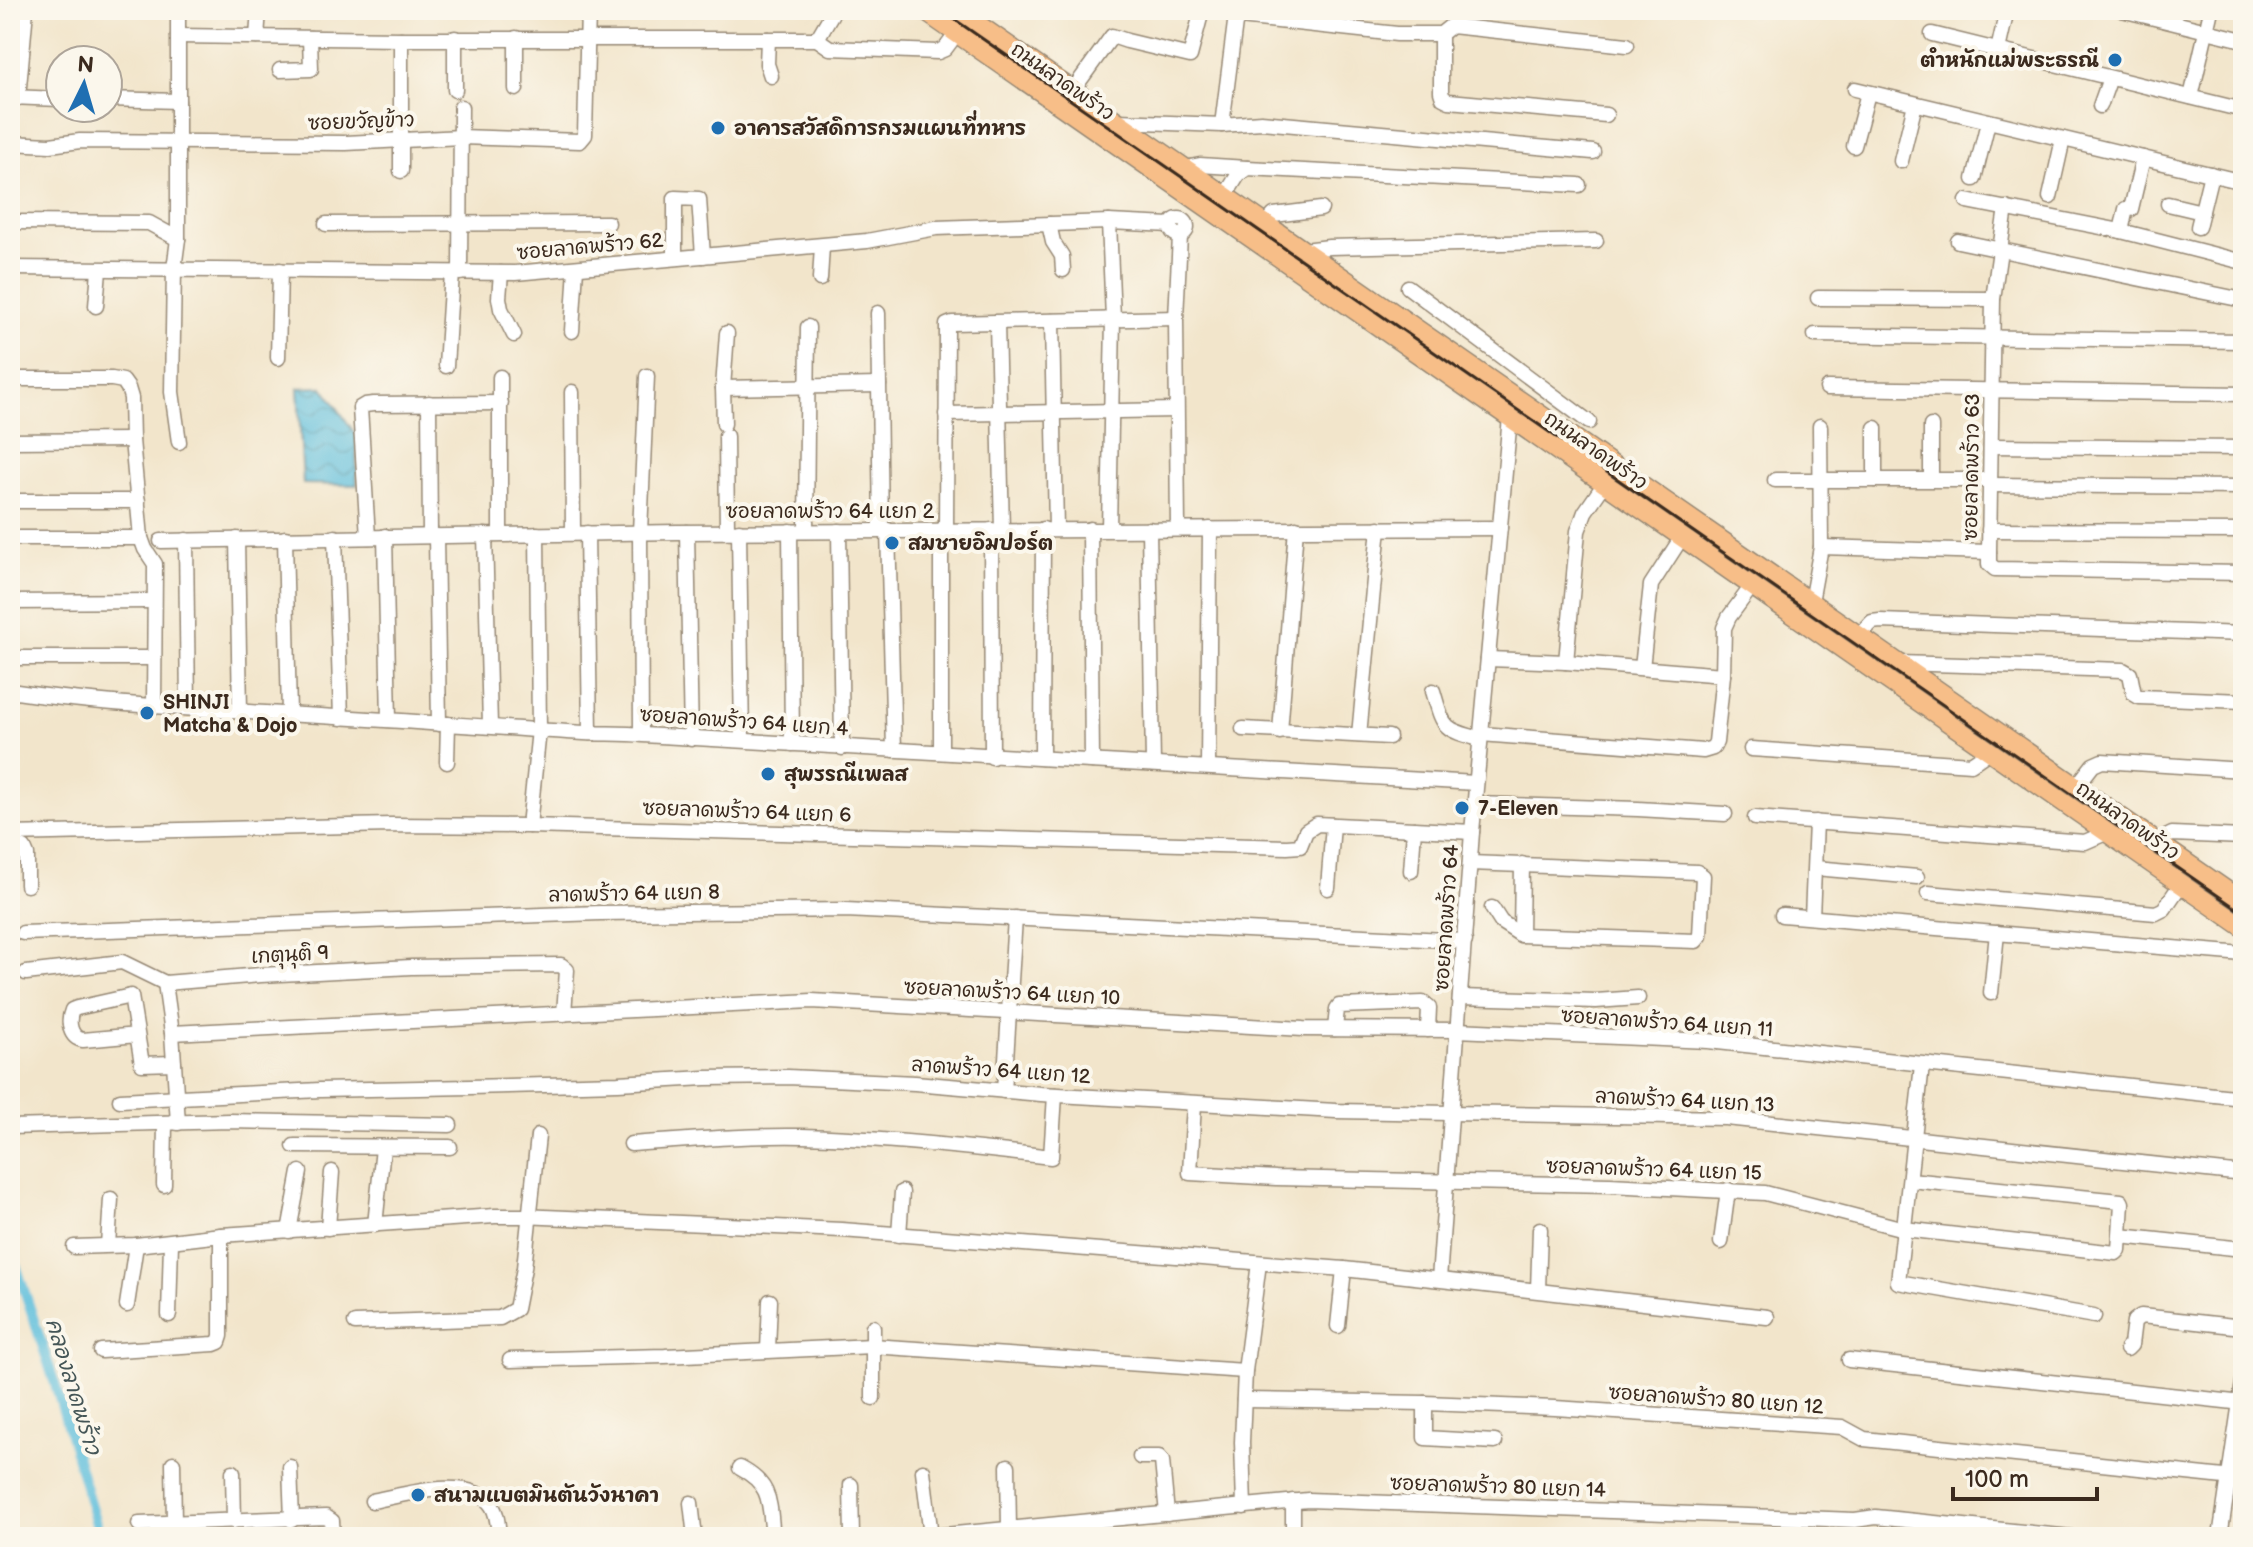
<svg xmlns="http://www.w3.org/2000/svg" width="2253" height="1547" viewBox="0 0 2253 1547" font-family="'Balsamiq Sans','Playpen Sans Thai',sans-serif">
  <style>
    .water { fill: url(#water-waves); stroke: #4c747c; stroke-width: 2 }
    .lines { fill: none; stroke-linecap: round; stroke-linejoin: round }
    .canal { stroke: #5dbedb; stroke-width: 10 }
    .minor-casing { stroke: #968874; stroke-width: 17 }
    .major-casing { stroke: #968874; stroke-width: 21 }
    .minor { stroke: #fff; stroke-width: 14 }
    .major { stroke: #f7be88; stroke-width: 18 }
    .rail { stroke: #3b2a1e; stroke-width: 3 }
    .poi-dot { fill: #1f6fb2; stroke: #fbf7ec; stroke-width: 3 }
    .labels { text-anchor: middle; stroke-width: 8; stroke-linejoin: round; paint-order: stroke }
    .poi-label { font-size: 20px; font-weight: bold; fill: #3b2a1e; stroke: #fbf7ec; text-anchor: start }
    .street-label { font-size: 20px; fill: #3b2a1e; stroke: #fbf7ec }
    .water-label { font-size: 22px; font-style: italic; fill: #455657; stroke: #fbf7ec }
  </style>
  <defs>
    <pattern id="water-waves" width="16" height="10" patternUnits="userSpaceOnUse" patternTransform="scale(2)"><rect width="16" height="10" fill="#5dbedb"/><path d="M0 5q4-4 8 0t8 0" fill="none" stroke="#4e9bb1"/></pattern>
  </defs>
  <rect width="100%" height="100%" fill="#fbf7ec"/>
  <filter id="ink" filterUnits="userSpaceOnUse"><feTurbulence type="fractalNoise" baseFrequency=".0125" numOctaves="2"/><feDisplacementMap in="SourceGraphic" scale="16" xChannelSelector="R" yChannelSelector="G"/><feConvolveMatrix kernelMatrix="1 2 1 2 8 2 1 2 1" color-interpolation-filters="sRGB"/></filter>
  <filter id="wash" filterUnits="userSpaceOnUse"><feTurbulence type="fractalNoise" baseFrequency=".006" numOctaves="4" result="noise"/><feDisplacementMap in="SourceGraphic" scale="32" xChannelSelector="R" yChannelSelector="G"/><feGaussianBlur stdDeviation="1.8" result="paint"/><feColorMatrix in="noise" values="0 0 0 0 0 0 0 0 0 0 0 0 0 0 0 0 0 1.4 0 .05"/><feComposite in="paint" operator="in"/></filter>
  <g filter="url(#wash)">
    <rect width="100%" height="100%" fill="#f2e5cb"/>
    <!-- water -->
    <path class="water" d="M323 387 356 435 357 485 303 484 298 388Z"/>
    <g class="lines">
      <!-- canal -->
      <path class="canal" d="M10 1247 56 1387 100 1537"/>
    </g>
  </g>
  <g filter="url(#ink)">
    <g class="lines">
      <defs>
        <g id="minor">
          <path d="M178 10V239L174 269 172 392 179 442"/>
          <path d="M2122 10 2243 40"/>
          <path d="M1441 34V92L1443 98 1449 101 1606 115"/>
          <path d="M1932 34 2243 110"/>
          <path d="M178 36 401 39H817L830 48 938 52 945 49 957 33"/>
          <path d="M257 37 259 10"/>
          <path d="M516 38V89"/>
          <path d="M768 39 767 64 771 76"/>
          <path d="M817 39 834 10"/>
          <path d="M1998 50 2007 10"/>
          <path d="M280 70 311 69 310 38"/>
          <path d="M1855 89 2243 182"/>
          <path d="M455 90V38"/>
          <path d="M1073 90 1112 36 1127 41 1190 56 1202 10"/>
          <path d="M10 97 60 99"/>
          <path d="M2191 97 2211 10"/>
          <path d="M18 98 26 10"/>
          <path d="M108 99 178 101"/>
          <path d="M2100 106 2110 78"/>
          <path d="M1118 121 1222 125 1261 122 1593 152"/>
          <path d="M1222 125 1235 23 1240 17 1397 34H1441L1451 26 1627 45"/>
          <path d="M10 143 50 145 80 141 346 143 461 137 580 141 585 135 588 10"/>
          <path d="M1854 146 1868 93"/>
          <path d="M1901 161 1915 104"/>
          <path d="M1185 168 1200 165 1247 168"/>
          <path d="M401 171V39"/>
          <path d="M1974 179 1988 122"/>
          <path d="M1225 196 1238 175 1247 168 1579 185"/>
          <path d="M2050 197 2063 139"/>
          <path d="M1967 201 2121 231 2243 262"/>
          <path d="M2168 204 2202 212"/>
          <circle cx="1179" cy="227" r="8"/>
          <path d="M10 222 149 223 178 239"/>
          <path d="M1109 222 1113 319 1109 529"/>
          <path d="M326 224 608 223"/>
          <path d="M1049 224 1053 242 1062 256 1063 270"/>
          <path d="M1266 224 1274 215 1321 209"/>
          <path d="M2198 227 2211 174"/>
          <path d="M2121 231 2126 209H2131L2143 158"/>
          <path d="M1958 241 2243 300"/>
          <path d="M1304 250 1329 247 1596 241"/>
          <path d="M675 258V198L699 199 703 256"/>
          <path d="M10 268 515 273 867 241 936 228 1109 222 1171 225"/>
          <path d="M460 273 461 107"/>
          <path d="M501 273 499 298 501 309 514 335"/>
          <path d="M820 279 822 246"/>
          <path d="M1408 287 1589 422"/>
          <path d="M1818 298 1993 299"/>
          <path d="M96 306 99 270"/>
          <path d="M878 313 881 530"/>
          <path d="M1052 321 1056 529"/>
          <path d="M997 323 1002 530"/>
          <path d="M572 331 576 268"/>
          <path d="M1815 335 2243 341"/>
          <path d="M278 358 280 270"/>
          <path d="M446 366 452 273"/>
          <path d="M10 379H112L123 381 128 388 131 398 132 440 141 538 145 549 155 564 154 706"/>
          <path d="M723 388 879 385"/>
          <path d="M1827 388 2243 394"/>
          <path d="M572 392 573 533"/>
          <path d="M429 403 430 536"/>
          <path d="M946 414 1176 410"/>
          <path d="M724 424 723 388 727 333"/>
          <path d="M1820 426 1821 547"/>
          <path d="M1875 428V480"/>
          <path d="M726 436 727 531"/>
          <path d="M10 441 132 440"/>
          <path d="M1991 446 2243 448"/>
          <path d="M1931 479V426"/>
          <path d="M1775 480H1990"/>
          <path d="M1990 485 2243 487"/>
          <path d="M10 501H138"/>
          <path d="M1090 529 1092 761"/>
          <path d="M1149 529 1153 764"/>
          <path d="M1178 529 1176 318 1180 236"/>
          <path d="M888 530 894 750"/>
          <path d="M941 530V752"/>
          <path d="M946 530 947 325 952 323 1176 318"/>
          <path d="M991 530 992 757"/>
          <path d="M1989 530 2243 531"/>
          <path d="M739 531 742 740"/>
          <path d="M790 531 792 744"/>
          <path d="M806 531 808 327"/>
          <path d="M839 531 842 748"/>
          <path d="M687 532 691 739"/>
          <path d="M587 533 590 733"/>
          <path d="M500 534V377"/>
          <path d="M485 535 490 726"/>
          <path d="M385 536 389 720"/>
          <path d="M436 536 439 724"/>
          <path d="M335 537 341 718"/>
          <path d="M368 537 360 408 365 405 373 404 501 403"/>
          <path d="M10 538H141"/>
          <path d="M285 538 289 714"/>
          <path d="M237 539 240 712"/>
          <path d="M186 540 188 708"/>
          <path d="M161 541 677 532 1500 528"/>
          <path d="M1989 552V564L1995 569 2243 573"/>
          <path d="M10 602 154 601"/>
          <path d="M1811 602 1821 547 1989 552 1993 299 2006 208"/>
          <path d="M1859 636 1872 622 1880 621 2243 634"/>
          <path d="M10 658H154"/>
          <path d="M1488 659 1566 662 1723 675"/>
          <path d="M1566 662 1578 531 1585 512 1605 483"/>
          <path d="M1899 663 2123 670 2130 674 2134 694 2139 697 2243 701"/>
          <path d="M1642 668 1651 585 1682 537"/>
          <path d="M10 691C100 705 191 708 282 714 383 719 483 727 584 733 604 734 624 733 643 735 921 753 1198 766 1476 783"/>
          <path d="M1433 691C1444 728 1442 729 1480 739"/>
          <path d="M1243 729 1389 737"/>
          <path d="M1280 732 1296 528"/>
          <path d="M641 734 640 532 647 376"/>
          <path d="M1481 734 1703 751 1713 748 1716 742 1723 675 1724 628 1729 617 1752 586"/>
          <path d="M1359 735 1379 528"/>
          <path d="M1751 749 1971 764 1990 751"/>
          <path d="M1042 758 1043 529"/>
          <path d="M447 762 448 724"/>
          <path d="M1208 766 1210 529"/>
          <path d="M2076 787 2093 765 2102 761 2243 770"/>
          <path d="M1475 804 1638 809 1725 814"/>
          <path d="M1755 818 2085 842 2108 832"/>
          <path d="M529 826 539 730 537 534"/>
          <path d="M10 834 391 825 529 826 1287 847 1300 846 1306 831 1317 824 1472 832"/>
          <path d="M10 843 24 848 27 855V885"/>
          <path d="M2160 845 2166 837 2172 834 2243 837"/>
          <path d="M1470 863 1697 872 1703 876 1700 936 1696 941 1521 935 1501 922 1492 908"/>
          <path d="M1815 868 1917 877"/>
          <path d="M1411 871 1414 829"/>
          <path d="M1328 888 1333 825"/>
          <path d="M1928 893 2156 913 2164 909 2181 884"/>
          <path d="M1782 915 2243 954"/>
          <path d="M1812 917 1816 822"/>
          <path d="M23 933 600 913 846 910 1465 941"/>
          <path d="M1521 935 1522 864"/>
          <path d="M26 973 122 962 165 983 261 975 411 967 561 965 567 970 564 1014"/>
          <path d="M165 983 172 1033 178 1123"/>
          <path d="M1991 993 1997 933"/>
          <path d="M1460 997 1596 1001 1638 998"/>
          <path d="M1335 1029 1337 1009 1339 1006 1423 1003 1429 1008 1428 1030"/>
          <path d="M172 1033 812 1001 1303 1029 1457 1030 1708 1041 2243 1098"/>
          <path d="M137 1035 83 1040C70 1038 67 1022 72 1010L77 1008 131 996 142 1064 174 1063"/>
          <path d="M1922 1065 1898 1282 2094 1316"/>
          <path d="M1004 1091 1015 918"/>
          <path d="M120 1100 320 1090 470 1087 618 1083 705 1078 788 1077 915 1083 1041 1094 1336 1111 1726 1118 2243 1174"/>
          <path d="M1194 1104 1190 1173 1276 1178 1610 1185 1765 1193 1904 1229 2116 1253 2119 1250 2122 1203 2121 1201 1910 1180"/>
          <path d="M10 1127 229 1121 450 1125"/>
          <path d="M631 1144C688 1140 745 1135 802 1136 885 1138 969 1147 1051 1157L1055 1095"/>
          <path d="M294 1146 450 1147"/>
          <path d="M164 1185 165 1123"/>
          <path d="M375 1225 383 1148"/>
          <path d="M328 1228 332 1172"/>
          <path d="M289 1231 300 1172"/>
          <path d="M899 1235 902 1192"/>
          <path d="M2120 1236 2243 1249"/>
          <path d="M1721 1242 1728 1190"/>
          <path d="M108 1245 111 1199"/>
          <path d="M74 1247 136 1245 221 1235 495 1216H522L842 1230 1344 1269 1767 1317"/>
          <path d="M1439 1279 1472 832 1510 417"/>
          <path d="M1538 1290 1540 1229"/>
          <path d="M127 1305 136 1245"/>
          <path d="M169 1315 171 1242"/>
          <path d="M355 1323 500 1318 516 1309 524 1268 538 1136"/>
          <path d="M1338 1326 1344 1269"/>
          <path d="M873 1327V1398"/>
          <path d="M2127 1349 2131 1345 2134 1321 2141 1316 2243 1327"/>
          <path d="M768 1350 770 1301"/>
          <path d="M101 1351 214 1344 219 1342 221 1336V1235"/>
          <path d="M510 1360 665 1356 872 1346 1245 1371"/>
          <path d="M1849 1360 2243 1403"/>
          <path d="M1244 1400 1425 1403 1555 1408 1842 1427 1864 1439 2243 1479"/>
          <path d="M1425 1403V1438L1495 1442"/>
          <path d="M1140 1457H1159L1162 1461 1167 1514"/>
          <path d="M173 1463 174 1522"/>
          <path d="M1008 1466 1009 1529"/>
          <path d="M290 1467 292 1520"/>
          <path d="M740 1468C773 1485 769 1504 773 1537"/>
          <path d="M923 1471 931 1536"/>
          <path d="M233 1472 234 1521"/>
          <path d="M851 1485 852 1537"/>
          <path d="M372 1501C403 1495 471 1474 492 1506 498 1515 498 1527 499 1537"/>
          <path d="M1293 1501V1537"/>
          <path d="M691 1503 695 1537"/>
          <path d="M1244 1507 1242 1442 1245 1371 1259 1263"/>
          <path d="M139 1524 326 1517 332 1521 333 1537"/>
          <path d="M924 1537 1308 1500 1855 1520 1876 1517 2071 1537"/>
          <path d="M2220 1537 2243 1382"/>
        </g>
        <g id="major">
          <path d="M923 10 2243 927"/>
          <path d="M957 10 2243 902"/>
        </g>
      </defs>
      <!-- minor casing -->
      <use href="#minor" class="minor-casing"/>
      <!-- major casing -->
      <use href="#major" class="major-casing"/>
      <!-- minor -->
      <use href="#minor" class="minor"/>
      <!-- major -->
      <use href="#major" class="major"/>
      <!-- rail -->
      <path class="rail" d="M941 10 2243 913"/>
    </g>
  </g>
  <!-- markers -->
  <g class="poi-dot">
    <circle cx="2115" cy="60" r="8"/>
    <circle cx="718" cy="128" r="8"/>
    <circle cx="892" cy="543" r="8"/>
    <circle cx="147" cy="713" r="8"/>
    <circle cx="768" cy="774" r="8"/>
    <circle cx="1462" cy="808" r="8"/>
    <circle cx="418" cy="1495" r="8"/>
  </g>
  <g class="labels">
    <!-- poi labels -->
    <g class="poi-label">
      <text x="2099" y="67" text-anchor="end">ตำหนักแม่พระธรณี</text>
      <text x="734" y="135">อาคารสวัสดิการกรมแผนที่ทหาร</text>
      <text x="908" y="550">สมชายอิมปอร์ต</text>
      <text x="163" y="709">SHINJI<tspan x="163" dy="23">Matcha &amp; Dojo</tspan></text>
      <text x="784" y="781">สุพรรณีเพลส</text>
      <text x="1478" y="815">7-Eleven</text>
      <text x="434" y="1502">สนามแบตมินตันวังนาคา</text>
    </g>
    <!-- street labels -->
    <g class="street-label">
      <text transform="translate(1063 81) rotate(35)" y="7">ถนนลาดพร้าว</text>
      <text transform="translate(361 121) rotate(-2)" y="7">ซอยขวัญข้าว</text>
      <text transform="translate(590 246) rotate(-5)" y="7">ซอยลาดพร้าว 62</text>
      <text transform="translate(1596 450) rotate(35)" y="7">ถนนลาดพร้าว</text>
      <text transform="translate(1971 467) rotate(-89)" y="7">ซอยลาดพร้าว 63</text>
      <text x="830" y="518">ซอยลาดพร้าว 64 แยก 2</text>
      <text transform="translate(744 721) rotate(4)" y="7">ซอยลาดพร้าว 64 แยก 4</text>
      <text transform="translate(747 811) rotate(2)" y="7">ซอยลาดพร้าว 64 แยก 6</text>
      <text transform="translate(2128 820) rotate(35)" y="7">ถนนลาดพร้าว</text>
      <text transform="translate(634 893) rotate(-1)" y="7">ลาดพร้าว 64 แยก 8</text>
      <text transform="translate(1446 918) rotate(-86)" y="7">ซอยลาดพร้าว 64</text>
      <text transform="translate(290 954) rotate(-3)" y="7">เกตุนุติ 9</text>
      <text transform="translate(1012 992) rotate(3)" y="7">ซอยลาดพร้าว 64 แยก 10</text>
      <text transform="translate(1667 1022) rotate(4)" y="7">ซอยลาดพร้าว 64 แยก 11</text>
      <text transform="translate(1001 1070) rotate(4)" y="7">ลาดพร้าว 64 แยก 12</text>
      <text transform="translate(1685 1100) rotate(3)" y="7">ลาดพร้าว 64 แยก 13</text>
      <text transform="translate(1654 1169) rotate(2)" y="7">ซอยลาดพร้าว 64 แยก 15</text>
      <text transform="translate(1716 1399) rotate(4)" y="7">ซอยลาดพร้าว 80 แยก 12</text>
      <text transform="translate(1498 1486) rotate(2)" y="7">ซอยลาดพร้าว 80 แยก 14</text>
    </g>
    <!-- water labels -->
    <g class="water-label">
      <text transform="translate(74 1386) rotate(73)" y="8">คลองลาดพร้าว</text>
    </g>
  </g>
  <!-- margin -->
  <rect width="2253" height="1547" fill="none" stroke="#fbf7ec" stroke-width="40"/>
  <!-- north arrow -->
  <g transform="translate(84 84) rotate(5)"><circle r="38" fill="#fbf7ec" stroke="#aea59a" stroke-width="2"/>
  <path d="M0-6L14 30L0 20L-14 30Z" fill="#1f6fb2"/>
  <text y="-12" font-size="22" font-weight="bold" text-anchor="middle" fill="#3b2a1e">N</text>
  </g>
  <!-- scale -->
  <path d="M1953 1487v12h144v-12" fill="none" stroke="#3b2a1e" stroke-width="4"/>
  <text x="1965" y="1487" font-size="24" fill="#3b2a1e" stroke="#fbf7ec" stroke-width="6" paint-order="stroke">100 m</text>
</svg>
